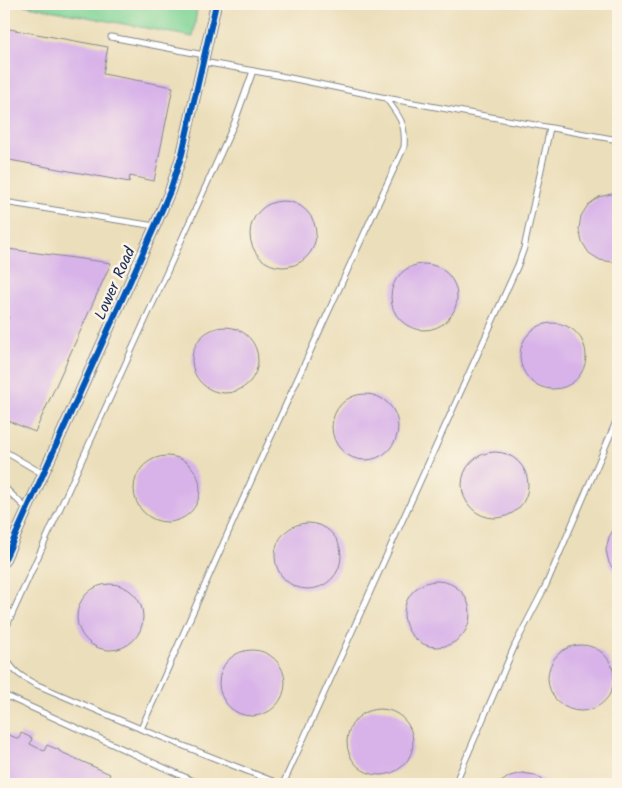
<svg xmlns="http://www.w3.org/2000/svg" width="622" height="788" viewBox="0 0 622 788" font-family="Kalam,sans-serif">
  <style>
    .green { fill: #7fd497; stroke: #4d827a }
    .building { fill: #d8b3e9 }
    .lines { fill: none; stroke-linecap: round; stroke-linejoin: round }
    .service-casing { stroke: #83868c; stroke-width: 7 }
    .minor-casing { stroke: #83868c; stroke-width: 12 }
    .service { stroke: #fff; stroke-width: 5 }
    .minor { stroke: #fff; stroke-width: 10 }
    .cycleway-casing { stroke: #fcf5e5; stroke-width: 9 }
    .cycleway { stroke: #0057b8; stroke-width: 6 }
    .labels { text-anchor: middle; stroke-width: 5; stroke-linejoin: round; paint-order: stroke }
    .street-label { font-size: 16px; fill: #1b2f5e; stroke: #fcf5e5 }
  </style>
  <rect width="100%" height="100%" fill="#fcf5e5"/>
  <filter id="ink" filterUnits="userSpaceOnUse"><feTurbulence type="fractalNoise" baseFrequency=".02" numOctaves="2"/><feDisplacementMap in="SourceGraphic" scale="10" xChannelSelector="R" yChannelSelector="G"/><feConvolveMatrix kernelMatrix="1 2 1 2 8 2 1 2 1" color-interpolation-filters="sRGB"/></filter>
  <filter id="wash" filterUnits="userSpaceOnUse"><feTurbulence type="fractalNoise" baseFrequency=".0096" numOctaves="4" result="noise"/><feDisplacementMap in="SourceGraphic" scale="20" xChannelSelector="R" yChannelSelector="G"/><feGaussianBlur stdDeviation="1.12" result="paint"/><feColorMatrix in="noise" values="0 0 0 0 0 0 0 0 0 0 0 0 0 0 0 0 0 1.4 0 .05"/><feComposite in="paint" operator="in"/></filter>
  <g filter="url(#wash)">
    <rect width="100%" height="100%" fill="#ebdeba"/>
    <!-- green -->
    <path class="green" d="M18 4H175L197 9 193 37Z"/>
    <g id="blocks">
      <!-- building -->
      <g class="building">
        <path d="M4 28 108 47 103 74 173 87 154 181 130 176 129 182 4 159Z"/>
        <path d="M611 194 618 195V261L613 262 600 260 589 253 582 242 579 229 581 216 588 205 599 197Z"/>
        <circle cx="283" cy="234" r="33"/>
        <path d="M8 249 111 263 35 432 4 419V328L9 317 4 315V258Z"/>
        <circle cx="424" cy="297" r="33"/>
        <circle cx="553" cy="356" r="33"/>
        <circle cx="225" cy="360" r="33"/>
        <circle cx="365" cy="427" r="33"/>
        <circle cx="495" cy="485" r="33"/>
        <circle cx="167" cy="489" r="33"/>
        <path d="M618 522V575L609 563 606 550 609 537Z"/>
        <circle cx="308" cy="556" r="33"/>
        <circle cx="437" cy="614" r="33"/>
        <circle cx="110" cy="617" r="33"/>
        <circle cx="581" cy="678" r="33"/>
        <circle cx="252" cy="683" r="33"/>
        <circle cx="380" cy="742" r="33"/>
        <path d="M4 733 19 739 21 733 32 738 30 744 44 751 47 745 59 750V751L110 774 106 784H4Z"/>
        <path d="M522 773 535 775 549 784H498L510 776Z"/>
      </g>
    </g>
  </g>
  <g filter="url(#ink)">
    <use href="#blocks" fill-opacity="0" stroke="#83868c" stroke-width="1"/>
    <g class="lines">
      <defs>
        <g id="service">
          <path d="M111 37 204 55"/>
          <path d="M203 62 271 74 386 98 618 140"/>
          <path d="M4 202 155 226"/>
          <path d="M4 451 43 474"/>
          <path d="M4 487 27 509"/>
          <path d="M4 632 234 124 253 71"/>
          <path d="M4 654C11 670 20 676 35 684L141 729 280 784"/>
          <path d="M4 695 200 784"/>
          <path d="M141 729 259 463 404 147C406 122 399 117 386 98"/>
          <path d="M283 784 518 265 524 248 550 128"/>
          <path d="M455 784 515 645 546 585 618 417"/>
        </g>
        <path id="minor" d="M4 561 155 226 170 191 182 154 216 4"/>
      </defs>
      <!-- service casing -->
      <use href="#service" class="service-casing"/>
      <!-- minor casing -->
      <use href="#minor" class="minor-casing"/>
      <!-- service -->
      <use href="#service" class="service"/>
      <!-- minor -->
      <use href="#minor" class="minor"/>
      <defs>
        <path id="cycleway" d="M4 561 155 226 170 191 182 154 216 4"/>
      </defs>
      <!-- cycleway casing -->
      <use href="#cycleway" class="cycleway-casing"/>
      <!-- cycleway -->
      <use href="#cycleway" class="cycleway"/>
    </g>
  </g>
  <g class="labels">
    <!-- street labels -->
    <g class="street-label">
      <text transform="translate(114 283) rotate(-66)" y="6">Lower Road</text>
    </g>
  </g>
  <!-- margin -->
  <rect width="622" height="788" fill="none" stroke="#fcf5e5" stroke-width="20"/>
</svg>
